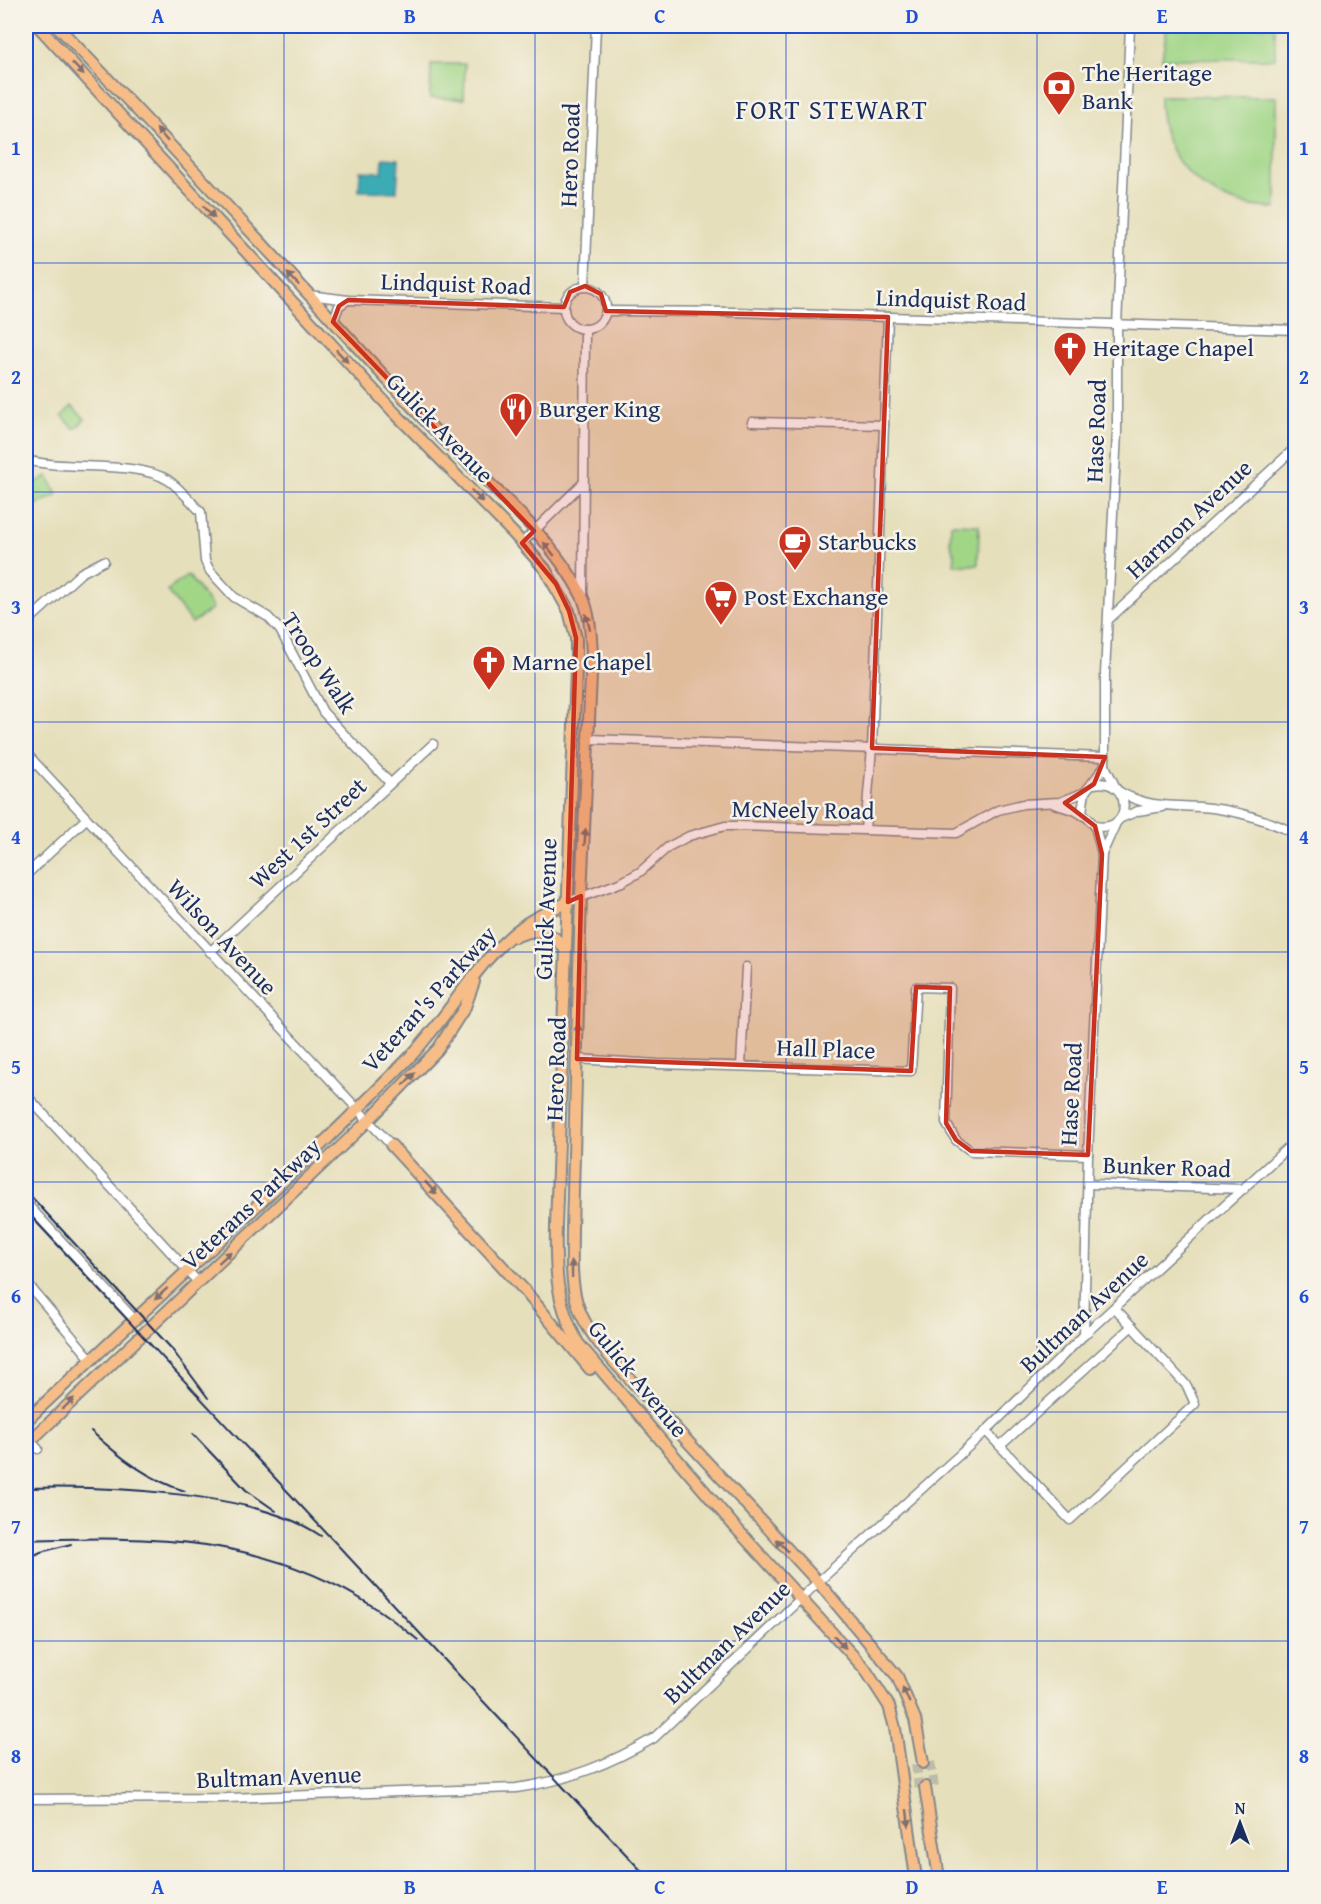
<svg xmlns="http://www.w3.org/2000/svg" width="1321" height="1904" viewBox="0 0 1321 1904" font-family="'Gentium Book Plus',serif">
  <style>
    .green { fill: #a1d687; stroke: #5e8272; stroke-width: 1.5 }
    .water { fill: #3aacb4; stroke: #2a6e89; stroke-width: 1.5 }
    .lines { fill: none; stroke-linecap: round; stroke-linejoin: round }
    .major-tunnel { stroke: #bdbca8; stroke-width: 10; stroke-dasharray: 10 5; stroke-linecap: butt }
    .minor-casing { stroke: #80878c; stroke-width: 11 }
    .major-casing { stroke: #80878c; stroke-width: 14 }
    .minor { stroke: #fff; stroke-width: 8 }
    .major { stroke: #f7bd88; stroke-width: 10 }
    .rail { stroke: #1b2f5e; stroke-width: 2 }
    .oneway { fill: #7e6f71 }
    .marked { fill: #c8321e; fill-opacity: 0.2; stroke: #c8321e; stroke-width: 4.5; stroke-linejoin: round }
    .grid { fill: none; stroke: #1d4ed8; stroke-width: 1.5; stroke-opacity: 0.55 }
    .labels { text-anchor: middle; stroke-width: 5; stroke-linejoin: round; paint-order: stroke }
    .poi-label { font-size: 24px; fill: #1b2f5e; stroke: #f7f3e8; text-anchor: start }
    .street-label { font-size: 24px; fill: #1b2f5e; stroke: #f7f3e8 }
    .quarter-label { font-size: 27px; letter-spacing: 1.5px; fill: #1b2f5e; stroke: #f7f3e8 }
    .neatline { fill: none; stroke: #1d4ed8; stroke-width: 2 }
    .grid-label { font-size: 20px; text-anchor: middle; font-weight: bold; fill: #1d4ed8 }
  </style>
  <rect width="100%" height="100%" fill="#f7f3e8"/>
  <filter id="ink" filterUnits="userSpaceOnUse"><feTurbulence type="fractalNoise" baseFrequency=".0167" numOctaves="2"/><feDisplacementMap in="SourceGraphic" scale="12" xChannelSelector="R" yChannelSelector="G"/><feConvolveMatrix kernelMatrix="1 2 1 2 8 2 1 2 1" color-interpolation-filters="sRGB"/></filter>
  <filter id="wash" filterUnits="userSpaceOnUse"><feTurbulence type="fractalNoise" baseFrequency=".008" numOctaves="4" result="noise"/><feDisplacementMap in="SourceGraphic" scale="24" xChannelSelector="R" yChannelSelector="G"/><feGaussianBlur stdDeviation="1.35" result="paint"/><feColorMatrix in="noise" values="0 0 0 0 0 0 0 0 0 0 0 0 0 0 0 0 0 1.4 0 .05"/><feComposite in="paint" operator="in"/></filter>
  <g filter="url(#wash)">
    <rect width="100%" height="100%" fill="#e6dfbb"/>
    <!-- green -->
    <g class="green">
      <path d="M1167 26H1275V59H1162Z"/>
      <path d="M431 64H465L464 99 430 98Z"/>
      <path d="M1160 96 1276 97V208C1210 208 1159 164 1160 96Z"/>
      <path d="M72 406 85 419 75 429 62 416Z"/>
      <path d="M48 476 57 495 30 508 26 498V487Z"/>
      <path d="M951 524 979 525 978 565H954L955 555 950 543Z"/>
      <path d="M188 575 213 608 192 623 167 591Z"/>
    </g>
    <!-- water -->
    <path class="water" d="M383 158 399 159 397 192 359 191 360 171 382 172Z"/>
  </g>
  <g filter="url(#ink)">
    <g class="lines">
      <!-- major-tunnel -->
      <g class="major-tunnel">
        <path d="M930 1762 934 1786"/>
        <path d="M916 1764 919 1788"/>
      </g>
      <defs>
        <g id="minor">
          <path d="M585 286 596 26"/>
          <circle cx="585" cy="308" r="21"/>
          <path d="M309 295 348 300 564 307"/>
          <path d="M606 311 735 312 1296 330"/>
          <path d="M333 322 339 306 348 300"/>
          <path d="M752 422 884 425 888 317"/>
          <path d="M26 460C65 471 136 460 168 480 180 488 191 502 201 512L205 561 210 571 234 597 268 617 280 630 323 712 390 783"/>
          <path d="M522 543 583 483"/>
          <path d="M583 597 585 329"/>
          <path d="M1109 619 1296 447"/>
          <path d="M26 623 81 573 104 561"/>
          <path d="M589 739 1105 757"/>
          <path d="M26 753 391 1145"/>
          <path d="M1094 784C1132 776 1135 834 1095 826L1082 812 1085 792 1105 766"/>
          <path d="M1115 786 1105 766V674L1117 432V326L1130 26"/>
          <path d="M1120 792C1147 808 1172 805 1201 807 1232 809 1269 820 1296 834"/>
          <path d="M1054 804 1076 811 1084 816"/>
          <path d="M1121 818 1138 811 1162 807"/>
          <path d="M865 830 872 748 884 425"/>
          <path d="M1102 854 1116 823"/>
          <path d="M26 875 86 819"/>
          <path d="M568 902 622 882 640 872 668 847 689 836 725 826H738L956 833 998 810 1023 804 1060 802 1085 792"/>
          <path d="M210 952 433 744"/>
          <path d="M577 1059 658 1064 911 1071 916 987 950 988 946 1123 956 1140 971 1151 1088 1155"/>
          <path d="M741 1066 746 967"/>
          <path d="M26 1095 198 1282"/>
          <path d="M1088 1184 1244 1189"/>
          <path d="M26 1203 134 1319"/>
          <path d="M26 1282 91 1359"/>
          <path d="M1084 1335 1088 1155 1102 854 1095 826"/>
          <path d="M986 1431 1000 1446 1132 1326"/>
          <path d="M26 1436 38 1449"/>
          <path d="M1000 1446 1070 1520 1195 1404 1187 1386 1115 1308"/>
          <path d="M26 1799 227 1798 516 1788C567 1781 610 1764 654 1738L818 1582 986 1431 1084 1335 1296 1140"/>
        </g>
        <g id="major">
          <path d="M38 26 393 411 514 534 545 569 569 611 576 638V669L556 1226C555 1272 556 1302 578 1343L736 1528 865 1669 889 1706 895 1728 916 1878"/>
          <path d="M57 26C180 153 299 284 419 414 470 469 548 529 582 596 590 613 591 635 592 654L581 896 572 1229C571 1295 571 1312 615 1363L818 1582 897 1676 915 1719 923 1763"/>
          <path d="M515 937C536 927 553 930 565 950"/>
          <path d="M391 1145 525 1291 590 1369"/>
          <path d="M26 1421C153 1301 285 1184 408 1059 450 1016 477 958 527 923 540 915 554 909 568 902"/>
          <path d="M26 1445 368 1121 438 1049 465 1007 474 982"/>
          <path d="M925 1787 939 1878"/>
        </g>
      </defs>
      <!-- minor casing -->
      <use href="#minor" class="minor-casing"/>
      <!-- major casing -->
      <use href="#major" class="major-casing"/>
      <!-- minor -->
      <use href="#minor" class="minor"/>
      <!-- major -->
      <use href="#major" class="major"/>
      <!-- rail -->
      <g class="rail">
        <path d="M26 1191 171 1348 208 1398"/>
        <path d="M26 1211 648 1878"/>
        <path d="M91 1431C119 1457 149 1480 185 1491"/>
        <path d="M193 1434 246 1490 276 1511"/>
        <path d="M26 1488C103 1486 257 1491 321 1536"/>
        <path d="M26 1540C153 1536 262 1535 374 1607 390 1617 404 1629 418 1640"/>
        <path d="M26 1559 41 1552 71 1544"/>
      </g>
    </g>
    <!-- one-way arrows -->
    <defs><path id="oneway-solid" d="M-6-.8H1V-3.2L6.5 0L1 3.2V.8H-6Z" transform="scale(1.5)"/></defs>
    <g class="oneway">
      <use href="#oneway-solid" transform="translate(78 69) rotate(47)"/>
      <use href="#oneway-solid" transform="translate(162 135) rotate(-132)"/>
      <use href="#oneway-solid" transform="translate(209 212) rotate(47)"/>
      <use href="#oneway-solid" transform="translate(293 279) rotate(-134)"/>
      <use href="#oneway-solid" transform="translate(342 356) rotate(47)"/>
      <use href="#oneway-solid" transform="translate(477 496) rotate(45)"/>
      <use href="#oneway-solid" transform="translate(549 549) rotate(-129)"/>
      <use href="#oneway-solid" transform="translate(588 622) rotate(-104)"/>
      <use href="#oneway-solid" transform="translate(585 837) rotate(-86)"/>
      <use href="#oneway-solid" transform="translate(578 1032) rotate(-88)"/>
      <use href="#oneway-solid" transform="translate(409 1079) rotate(-46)"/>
      <use href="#oneway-solid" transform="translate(431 1188) rotate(47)"/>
      <use href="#oneway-solid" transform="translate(225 1257) rotate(-42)"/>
      <use href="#oneway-solid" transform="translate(572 1269) rotate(-91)"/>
      <use href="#oneway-solid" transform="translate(161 1294) rotate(138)"/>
      <use href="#oneway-solid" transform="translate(68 1404) rotate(-44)"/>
      <use href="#oneway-solid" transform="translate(782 1545) rotate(-134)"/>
      <use href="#oneway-solid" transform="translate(840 1642) rotate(47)"/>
      <use href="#oneway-solid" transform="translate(906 1695) rotate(-114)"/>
      <use href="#oneway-solid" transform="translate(908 1818) rotate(83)"/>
    </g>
  </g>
  <!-- marked area -->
  <path class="marked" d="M585 286 601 294 606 311 888 317 872 748 1105 757 1094 784 1065 803 1095 826 1102 854 1088 1155 971 1151 956 1140 946 1123 950 988 916 987 911 1071 577 1059 581 896 568 902 576 638 569 611 556 584 522 543 534 531 333 322 339 306 348 300 564 307 570 292Z"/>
  <!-- grid -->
  <path class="grid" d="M284 26V1878M535 26V1878M786 26V1878M1037 26V1878M26 263H1296M26 492H1296M26 722H1296M26 952H1296M26 1182H1296M26 1412H1296M26 1641H1296"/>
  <!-- icons -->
  <defs>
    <symbol id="bank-pin" viewBox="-11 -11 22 30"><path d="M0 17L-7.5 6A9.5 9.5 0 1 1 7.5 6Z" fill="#c8321e" stroke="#f7f3e8"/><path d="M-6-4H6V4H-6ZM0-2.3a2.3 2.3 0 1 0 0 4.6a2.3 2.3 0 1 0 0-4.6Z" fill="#fff"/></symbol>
    <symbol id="church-pin" viewBox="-11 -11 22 30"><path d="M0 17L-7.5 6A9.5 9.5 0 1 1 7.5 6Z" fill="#c8321e" stroke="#f7f3e8"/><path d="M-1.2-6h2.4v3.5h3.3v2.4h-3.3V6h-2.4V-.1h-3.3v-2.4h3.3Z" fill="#fff"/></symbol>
    <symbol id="restaurant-pin" viewBox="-11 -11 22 30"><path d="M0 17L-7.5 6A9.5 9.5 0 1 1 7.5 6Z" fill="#c8321e" stroke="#f7f3e8"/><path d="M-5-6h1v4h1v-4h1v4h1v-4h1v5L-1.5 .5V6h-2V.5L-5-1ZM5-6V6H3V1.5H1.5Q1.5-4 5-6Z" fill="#fff"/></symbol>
    <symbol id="cafe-pin" viewBox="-11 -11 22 30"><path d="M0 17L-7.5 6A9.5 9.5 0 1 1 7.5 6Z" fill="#c8321e" stroke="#f7f3e8"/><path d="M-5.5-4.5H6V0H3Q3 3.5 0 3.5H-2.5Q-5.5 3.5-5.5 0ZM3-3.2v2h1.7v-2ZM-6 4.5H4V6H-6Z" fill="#fff"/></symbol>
    <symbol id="supermarket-pin" viewBox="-11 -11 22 30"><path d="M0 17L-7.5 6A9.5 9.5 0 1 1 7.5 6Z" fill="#c8321e" stroke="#f7f3e8"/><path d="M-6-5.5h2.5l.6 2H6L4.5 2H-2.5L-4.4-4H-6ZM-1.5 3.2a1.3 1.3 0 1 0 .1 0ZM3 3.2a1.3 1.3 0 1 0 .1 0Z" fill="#fff"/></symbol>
  </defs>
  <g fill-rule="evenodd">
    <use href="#bank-pin" x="1040" y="68" width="38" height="52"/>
    <use href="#church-pin" x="1051" y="329" width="38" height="52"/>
    <use href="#restaurant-pin" x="497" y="390" width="38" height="52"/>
    <use href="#cafe-pin" x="776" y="523" width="38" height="52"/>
    <use href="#supermarket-pin" x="702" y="578" width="38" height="52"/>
    <use href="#church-pin" x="470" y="643" width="38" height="52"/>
  </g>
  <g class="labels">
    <!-- poi labels -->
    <g class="poi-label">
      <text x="1082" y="81">The Heritage<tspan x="1082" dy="28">Bank</tspan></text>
      <text x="1093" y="356">Heritage Chapel</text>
      <text x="539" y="417">Burger King</text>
      <text x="818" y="550">Starbucks</text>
      <text x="744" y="605">Post Exchange</text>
      <text x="512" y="670">Marne Chapel</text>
    </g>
    <!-- street labels -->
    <g class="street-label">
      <text transform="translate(570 155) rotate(-88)" y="8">Hero Road</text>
      <text transform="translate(456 284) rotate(2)" y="8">Lindquist Road</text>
      <text transform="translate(951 300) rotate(2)" y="8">Lindquist Road</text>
      <text transform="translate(440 428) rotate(46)" y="8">Gulick Avenue</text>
      <text transform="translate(1096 431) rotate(-88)" y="8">Hase Road</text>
      <text transform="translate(1189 519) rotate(-43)" y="8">Harmon Avenue</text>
      <text transform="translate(319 663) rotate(57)" y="8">Troop Walk</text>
      <text transform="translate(803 810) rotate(1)" y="8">McNeely Road</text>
      <text transform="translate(308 833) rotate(-43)" y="8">West 1st Street</text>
      <text transform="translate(546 909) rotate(-88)" y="8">Gulick Avenue</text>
      <text transform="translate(222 937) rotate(47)" y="8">Wilson Avenue</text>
      <text transform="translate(429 999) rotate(-48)" y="8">Veteran's Parkway</text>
      <text transform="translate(826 1049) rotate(2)" y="8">Hall Place</text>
      <text transform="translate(556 1069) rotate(-88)" y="8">Hero Road</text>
      <text transform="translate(1071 1094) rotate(-87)" y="8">Hase Road</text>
      <text transform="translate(1167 1167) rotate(2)" y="8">Bunker Road</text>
      <text transform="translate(251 1204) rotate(-43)" y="8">Veterans Parkway</text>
      <text transform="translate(1084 1312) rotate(-43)" y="8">Bultman Avenue</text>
      <text transform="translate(638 1379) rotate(51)" y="8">Gulick Avenue</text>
      <text transform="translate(727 1642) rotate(-44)" y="8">Bultman Avenue</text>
      <text transform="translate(279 1777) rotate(-2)" y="8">Bultman Avenue</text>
    </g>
    <!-- quarter labels -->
    <g class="quarter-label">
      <text x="832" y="119">FORT STEWART</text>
    </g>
  </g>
  <!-- margin -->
  <rect width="1321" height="1904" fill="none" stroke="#f7f3e8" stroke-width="66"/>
  <!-- north arrow -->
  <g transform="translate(1240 1823)" stroke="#f7f3e8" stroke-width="4.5" paint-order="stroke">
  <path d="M0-4.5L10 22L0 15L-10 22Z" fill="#1b2f5e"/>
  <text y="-9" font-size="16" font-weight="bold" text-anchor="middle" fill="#1b2f5e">N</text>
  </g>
  <rect x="33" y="33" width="1255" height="1838" class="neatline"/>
  <g class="grid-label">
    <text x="158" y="23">A</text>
    <text x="410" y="23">B</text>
    <text x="660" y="23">C</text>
    <text x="912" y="23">D</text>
    <text x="1162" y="23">E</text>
    <text x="16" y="155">1</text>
    <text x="1304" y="155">1</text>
    <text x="16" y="384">2</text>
    <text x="1304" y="384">2</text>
    <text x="16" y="614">3</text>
    <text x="1304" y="614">3</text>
    <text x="16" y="844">4</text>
    <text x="1304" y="844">4</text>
    <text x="16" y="1074">5</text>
    <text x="1304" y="1074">5</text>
    <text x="16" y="1303">6</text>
    <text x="1304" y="1303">6</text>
    <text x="16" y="1533">7</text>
    <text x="1304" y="1533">7</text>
    <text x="16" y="1763">8</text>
    <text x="1304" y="1763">8</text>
    <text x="158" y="1894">A</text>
    <text x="410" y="1894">B</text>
    <text x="660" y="1894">C</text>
    <text x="912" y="1894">D</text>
    <text x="1162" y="1894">E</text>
  </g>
</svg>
